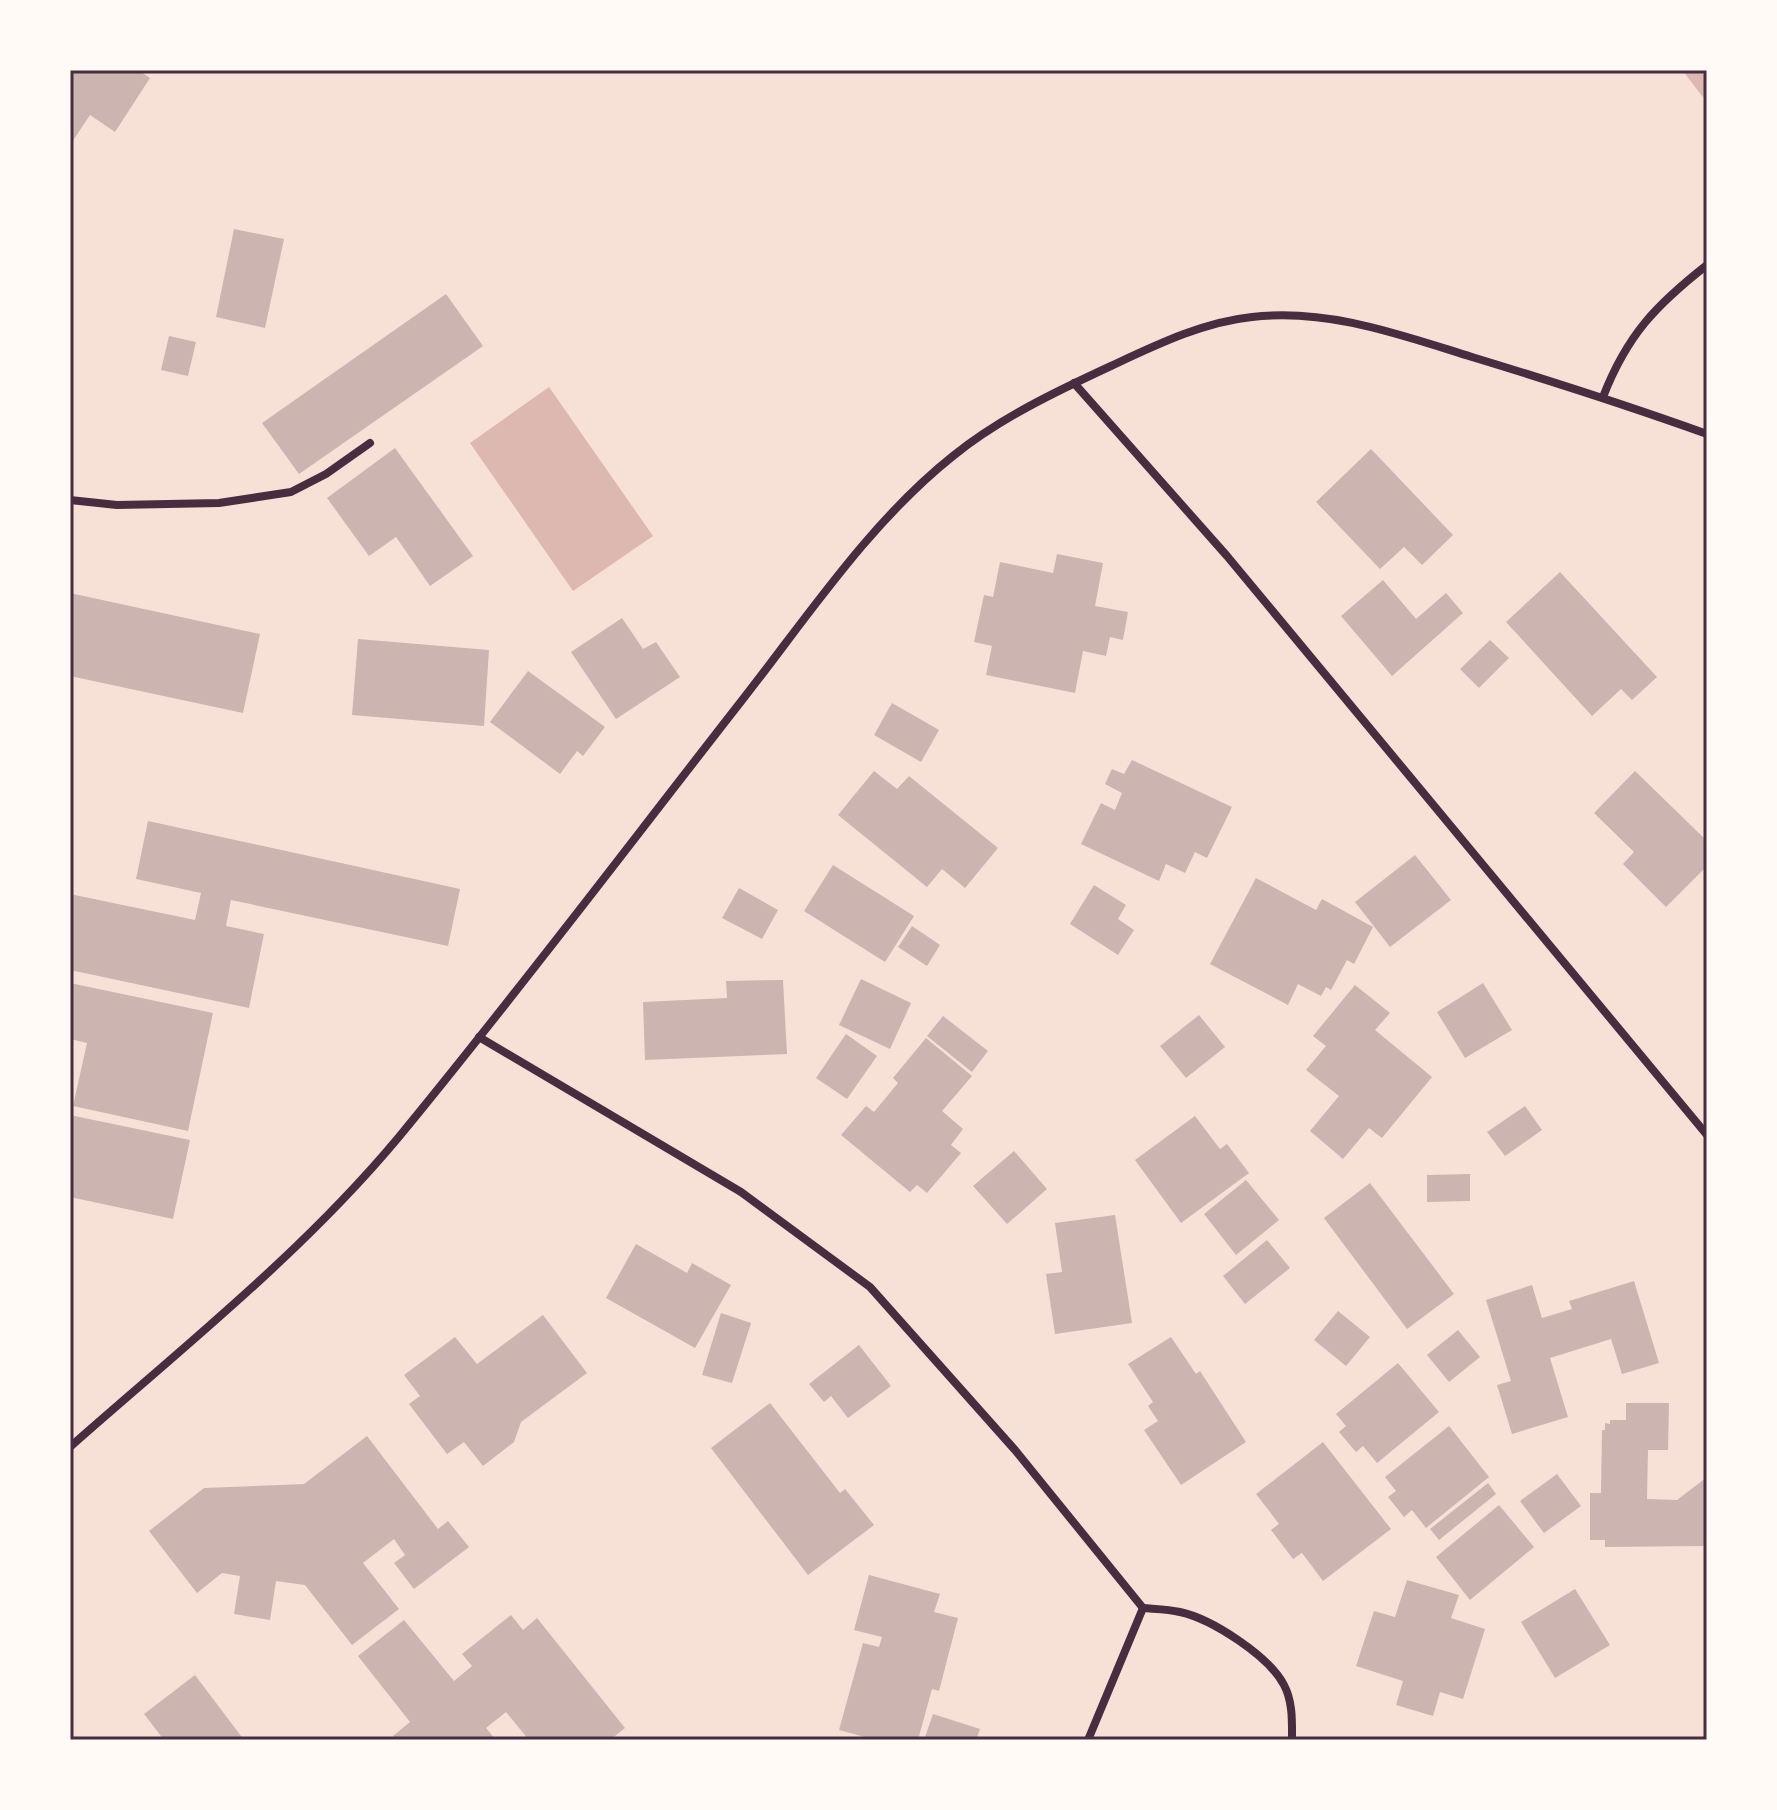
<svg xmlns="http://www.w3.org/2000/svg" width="1777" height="1810" viewBox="0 0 1777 1810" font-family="Helvetica,sans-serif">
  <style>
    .water { fill: #dcb8b0 }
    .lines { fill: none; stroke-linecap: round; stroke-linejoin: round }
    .stream { stroke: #dcb8b0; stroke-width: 14 }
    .building { fill: #ccb4b1 }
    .minor { stroke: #4a2c40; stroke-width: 8 }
    .neatline { fill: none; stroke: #4a2c40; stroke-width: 3 }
  </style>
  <rect width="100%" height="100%" fill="#f7e1d7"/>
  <!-- water -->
  <path class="water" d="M549 387 653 536 573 591 470 443Z"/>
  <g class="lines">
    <!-- stream -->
    <path class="stream" d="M1691 70 1707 91"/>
  </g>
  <!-- building -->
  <g class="building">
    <path d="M70 70H138L150 78 115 132 90 115 70 145Z"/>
    <path d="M234 229 284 239 265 328 216 317Z"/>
    <path d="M446 294 483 346 299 474 262 423Z"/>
    <path d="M169 336 196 342 188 376 161 370Z"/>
    <path d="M395 448 473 556 430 586 396 537 369 556 327 498Z"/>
    <path d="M1371 449 1453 535 1422 565 1404 547 1380 569 1316 502Z"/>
    <path d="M1057 554 1103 563 1095 606 1128 612 1123 640 1110 637 1106 656 1083 651 1075 693 986 675 992 646 974 642 984 595 993 597 1000 562 1053 573Z"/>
    <path d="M1560 572 1657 677 1632 700 1621 689 1592 716 1506 622Z"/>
    <path d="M1383 580 1416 619 1446 593 1463 613 1392 676 1341 616Z"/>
    <path d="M70 593 260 634 243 713 70 676Z"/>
    <path d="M622 618 643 649 656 642 680 677 616 719 571 652Z"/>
    <path d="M358 639 489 650 484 726 352 715Z"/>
    <path d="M1490 640 1509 658 1479 688 1460 669Z"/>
    <path d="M528 671 605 727 583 756 577 751 560 774 490 722Z"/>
    <path d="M892 703 939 730 921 762 874 735Z"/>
    <path d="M1132 760 1232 807 1207 858 1195 852 1185 873 1166 864 1159 881 1081 844 1101 803 1115 810 1122 793 1105 784 1112 769 1124 774Z"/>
    <path d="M874 771 897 789 909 776 998 848 965 888 942 869 927 887 838 815Z"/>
    <path d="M1635 771 1707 841V866L1666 907 1623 864 1634 852 1594 813Z"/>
    <path d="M148 821 460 889 448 946 231 900 226 926 264 934 249 1008 70 970V894L195 920 201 893 136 879Z"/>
    <path d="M1415 855 1451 900 1390 947 1355 902Z"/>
    <path d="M833 865 914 916 885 962 804 911Z"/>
    <path d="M1256 878 1316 910 1322 899 1373 927 1354 964 1347 960 1331 990 1326 987 1321 996 1298 984 1288 1005 1210 964Z"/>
    <path d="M1094 885 1126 905 1118 919 1134 930 1118 955 1070 924Z"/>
    <path d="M739 888 778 910 762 939 722 918Z"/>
    <path d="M912 926 940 945 927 966 898 947Z"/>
    <path d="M861 979 911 1003 890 1049 839 1025Z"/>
    <path d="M783 980 787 1054 645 1060 643 1002 727 998 726 981Z"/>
    <path d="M70 983 213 1013 188 1131 73 1106 87 1043 70 1039Z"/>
    <path d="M1483 983 1512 1030 1465 1058 1437 1012Z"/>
    <path d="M1355 985 1390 1013 1375 1030 1432 1077 1382 1138 1369 1128 1343 1159 1310 1131 1339 1096 1306 1070 1326 1046 1313 1036Z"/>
    <path d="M1199 1015 1225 1047 1186 1078 1160 1046Z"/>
    <path d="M943 1016 988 1051 972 1072 927 1036Z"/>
    <path d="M846 1034 877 1056 847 1099 816 1078Z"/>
    <path d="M926 1038 972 1076 942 1111 963 1129 951 1145 961 1153 927 1193 917 1185 910 1192 841 1135 866 1106 874 1112 898 1083 893 1078Z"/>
    <path d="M1525 1106 1542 1130 1505 1156 1487 1132Z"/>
    <path d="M70 1115 190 1140 173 1219 70 1197Z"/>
    <path d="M1195 1116 1220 1149 1227 1144 1249 1173 1181 1223 1135 1160Z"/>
    <path d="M1014 1151 1047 1189 1007 1224 973 1186Z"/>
    <path d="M1470 1174V1201L1427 1202V1175Z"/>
    <path d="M1246 1180 1279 1220 1236 1255 1204 1214Z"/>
    <path d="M1370 1183 1454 1294 1407 1329 1324 1218Z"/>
    <path d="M1115 1215 1132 1323 1055 1334 1046 1274 1062 1272 1055 1223Z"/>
    <path d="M1267 1240 1290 1268 1245 1304 1223 1276Z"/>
    <path d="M636 1244 687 1273 692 1263 731 1285 695 1348 606 1298Z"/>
    <path d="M1634 1281 1659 1363 1622 1374 1611 1339 1550 1358 1568 1417 1512 1434 1497 1385 1511 1381 1486 1300 1532 1285 1542 1318 1572 1309 1569 1301Z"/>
    <path d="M1338 1311 1370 1337 1346 1366 1314 1340Z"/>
    <path d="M721 1313 751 1323 732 1383 702 1375Z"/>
    <path d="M543 1315 587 1373 521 1422 514 1442 483 1466 464 1442 447 1454 409 1404 420 1396 404 1375 455 1337 477 1364Z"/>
    <path d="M1458 1330 1480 1357 1449 1382 1427 1355Z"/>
    <path d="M1171 1337 1196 1374 1200 1371 1246 1442 1181 1485 1144 1430 1158 1421 1148 1406 1153 1402 1128 1364Z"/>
    <path d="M859 1345 891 1386 848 1418 831 1396 824 1402 809 1384Z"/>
    <path d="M1398 1363 1439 1412 1377 1463 1363 1446 1356 1452 1339 1432 1346 1426 1336 1414Z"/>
    <path d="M770 1403 840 1493 845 1489 874 1525 808 1575 711 1448Z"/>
    <path d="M1626 1403H1669L1668 1450H1648L1647 1499 1677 1500 1707 1477V1544L1703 1546 1605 1547V1540H1590V1493H1601L1602 1430H1605V1423L1610 1424V1420H1626Z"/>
    <path d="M1449 1426 1489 1477 1426 1528 1412 1510 1404 1517 1388 1497 1396 1491 1385 1477Z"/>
    <path d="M367 1436 438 1529 448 1521 469 1547 414 1589 394 1563 405 1555 394 1539 363 1563 399 1609 352 1645 305 1585 276 1581 270 1620 234 1614 240 1576 222 1573 197 1593 149 1531 204 1488 304 1484Z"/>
    <path d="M1323 1442 1391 1529 1323 1581 1302 1553 1293 1559 1271 1530 1279 1524 1256 1494Z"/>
    <path d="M1557 1474 1581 1506 1544 1533 1520 1501Z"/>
    <path d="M1488 1483 1496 1494 1439 1540 1430 1529Z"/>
    <path d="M1499 1505 1534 1547 1470 1600 1436 1557Z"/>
    <path d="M869 1575 940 1594 934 1612 958 1618 939 1691 932 1689 918 1740H876L839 1730 863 1643 879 1647 882 1637 854 1630Z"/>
    <path d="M1407 1580 1459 1595 1451 1618 1485 1629 1463 1699 1440 1692 1433 1716 1396 1705 1403 1681 1356 1666 1374 1611 1395 1617Z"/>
    <path d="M1575 1589 1610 1645 1555 1678 1521 1622Z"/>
    <path d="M511 1615 523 1630 537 1618 625 1728 610 1740H529L506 1712 486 1728 496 1740H396L393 1736 410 1722 358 1656 404 1620 454 1681 472 1666 462 1654Z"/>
    <path d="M195 1675 244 1740H164L144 1714Z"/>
    <path d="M933 1714 980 1729 976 1740H924Z"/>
  </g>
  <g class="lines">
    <!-- minor -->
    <g class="minor">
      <path d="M1074 383 1227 556 1707 1135"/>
      <path d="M1603 397C1627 335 1656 305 1707 265"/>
      <path d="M70 500 117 505 219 503 291 492 326 474 370 443"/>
      <path d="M479 1037 741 1192 870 1287 1015 1450 1143 1608"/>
      <path d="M70 1447C182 1348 302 1253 398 1138 516 995 628 846 743 699 808 616 870 522 953 456 1000 418 1057 391 1111 366 1156 345 1203 322 1252 317 1328 308 1401 335 1472 357 1551 381 1629 406 1707 434"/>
      <path d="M1088 1740 1143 1608C1155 1609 1168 1609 1180 1612 1212 1619 1269 1656 1284 1685 1293 1702 1292 1722 1292 1740"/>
    </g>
  </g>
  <!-- border -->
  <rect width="1777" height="1810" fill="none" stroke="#fffaf5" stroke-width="144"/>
  <rect x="72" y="72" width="1633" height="1666" class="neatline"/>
</svg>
